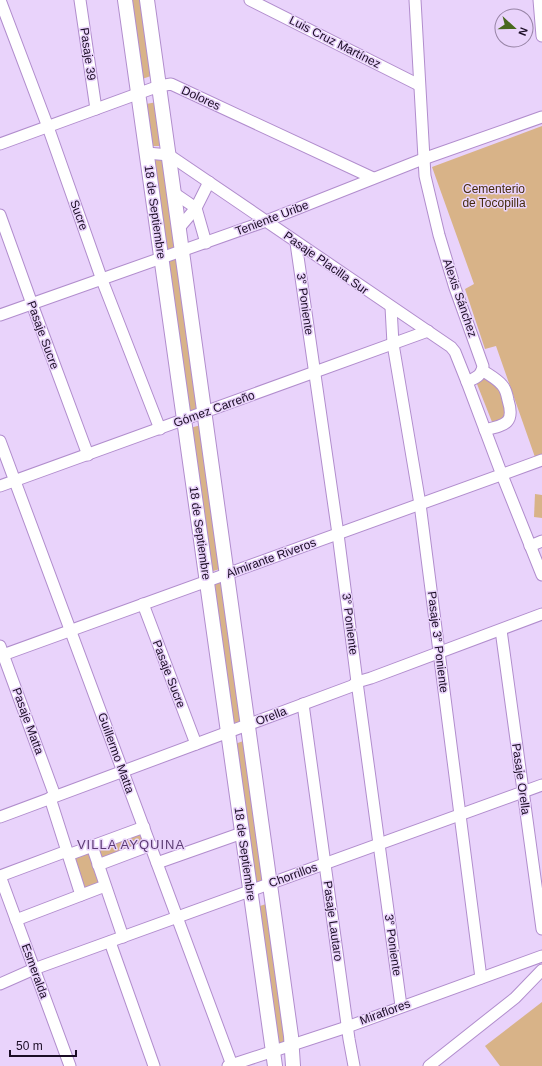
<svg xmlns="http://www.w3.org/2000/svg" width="542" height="1066" viewBox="0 0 542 1066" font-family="Arial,sans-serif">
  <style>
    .green { fill: #d8b388 }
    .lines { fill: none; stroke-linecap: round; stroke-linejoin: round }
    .minor-casing { stroke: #b18dcd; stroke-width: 13 }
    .major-casing { stroke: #b18dcd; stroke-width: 16 }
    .minor { stroke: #fff; stroke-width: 11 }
    .major { stroke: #fff; stroke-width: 14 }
    .labels { text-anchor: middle; stroke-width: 3; stroke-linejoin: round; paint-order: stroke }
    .street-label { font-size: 12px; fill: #1b0d25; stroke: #e9d3fb }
    .park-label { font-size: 12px; fill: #452c0c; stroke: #e9d3fb }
    .neighbourhood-label { font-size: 13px; letter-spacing: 1px; fill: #5c3b74; stroke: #e9d3fb }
  </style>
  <rect width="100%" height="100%" fill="#e9d3fb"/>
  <!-- green -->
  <g class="green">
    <path d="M131 0H142L151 76 142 79Z"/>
    <path d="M157 102 163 146H152L146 104Z"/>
    <path d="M542 126V458L536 460 496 346 485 349 465 289 474 284 432 167Z"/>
    <path d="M165 159 176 247 166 250 153 160Z"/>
    <path d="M178 257 200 408 189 411 168 261Z"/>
    <path d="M482 375 500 389 508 418 494 427 475 379Z"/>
    <path d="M201 425 223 568 210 572 190 428Z"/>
    <path d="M535 494 542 495V518L534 517Z"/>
    <path d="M223 577 242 721 232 724 212 581Z"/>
    <path d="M246 740 265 880 254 884 235 744Z"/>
    <path d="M138 830 145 841 102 858 97 847Z"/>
    <path d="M90 849 101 883 85 889 73 855Z"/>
    <path d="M269 903 287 1042 277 1045 257 907Z"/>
    <path d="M542 1002V1066H500L485 1046Z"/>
  </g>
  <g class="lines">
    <defs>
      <g id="minor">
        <path d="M0 0 48 127 102 280 160 429"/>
        <path d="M80 0 96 109"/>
        <path d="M250 0 419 85"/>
        <path d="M415 0 425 176 439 235 455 288 483 366C482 376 475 378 467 382"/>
        <path d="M539 0 542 36"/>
        <path d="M0 144 159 86 171 84 373 178"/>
        <path d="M147 153 169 155 451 347 455 352 467 382 502 475 542 575"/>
        <path d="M174 193 196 208 206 243"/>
        <path d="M0 215 32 304 88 455"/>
        <path d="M179 228 196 208 209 182"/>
        <path d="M296 243 338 534 357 682 401 1006"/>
        <path d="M391 307 393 344 420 504 481 978"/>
        <path d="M0 315 266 221 423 159 542 117"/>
        <path d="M482 370C489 375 497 379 502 385 506 389 507 395 508 400 515 423 506 425 485 430"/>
        <path d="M0 441 232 1065"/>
        <path d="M0 486 428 331"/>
        <path d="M530 546 542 541"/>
        <path d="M143 604 196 744"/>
        <path d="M501 630 542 929"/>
        <path d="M0 646 55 796"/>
        <path d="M0 656 542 460"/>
        <path d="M303 704 349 1039 354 1066"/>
        <path d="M50 798 81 895"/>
        <path d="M0 817 352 686 357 682 371 678 542 614"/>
        <path d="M92 846 123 937"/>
        <path d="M68 855 144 827"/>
        <path d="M157 863 242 833"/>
        <path d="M98 865 151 845"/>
        <path d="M0 876 70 1066"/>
        <path d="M0 876 67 851"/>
        <path d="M16 920 105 886"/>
        <path d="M110 942 154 1066"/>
        <path d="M0 984 34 969 542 785"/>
        <path d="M228 1066 347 1027 542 956"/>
        <path d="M429 1066 515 998 542 970"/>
      </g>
      <g id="major">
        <path d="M125 0 275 1066"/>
        <path d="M147 0 291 1036 293 1066"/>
      </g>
    </defs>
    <!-- minor casing -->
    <use href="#minor" class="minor-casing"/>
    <!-- major casing -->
    <use href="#major" class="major-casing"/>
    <!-- minor -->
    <use href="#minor" class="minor"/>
    <!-- major -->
    <use href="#major" class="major"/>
  </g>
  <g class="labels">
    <!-- street labels -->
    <g class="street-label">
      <text transform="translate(335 42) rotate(27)" y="4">Luis Cruz Martínez</text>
      <text transform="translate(88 54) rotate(82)" y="4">Pasaje 39</text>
      <text transform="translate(201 98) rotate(25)" y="4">Dolores</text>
      <text transform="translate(155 212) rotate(82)" y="4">18 de Septiembre</text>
      <text transform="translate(79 215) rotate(70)" y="4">Sucre</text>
      <text transform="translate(272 218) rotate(-21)" y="4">Teniente Uribe</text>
      <text transform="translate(326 263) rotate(35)" y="4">Pasaje Placilla Sur</text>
      <text transform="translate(460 298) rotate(71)" y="4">Alexis Sánchez</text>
      <text transform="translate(305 304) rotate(82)" y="4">3° Poniente</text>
      <text transform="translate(43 335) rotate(70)" y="4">Pasaje Sucre</text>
      <text transform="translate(214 409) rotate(-20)" y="4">Gómez Carreño</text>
      <text transform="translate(200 533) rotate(82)" y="4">18 de Septiembre</text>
      <text transform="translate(271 558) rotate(-20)" y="4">Almirante Riveros</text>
      <text transform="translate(350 624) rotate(83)" y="4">3° Poniente</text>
      <text transform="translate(438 642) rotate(83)" y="4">Pasaje 3° Poniente</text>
      <text transform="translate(169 674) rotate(69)" y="4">Pasaje Sucre</text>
      <text transform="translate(271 716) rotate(-21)" y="4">Orella</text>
      <text transform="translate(28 721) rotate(70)" y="4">Pasaje Matta</text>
      <text transform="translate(116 753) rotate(70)" y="4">Guillermo Matta</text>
      <text transform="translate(521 779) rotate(82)" y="4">Pasaje Orella</text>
      <text transform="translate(245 854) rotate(82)" y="4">18 de Septiembre</text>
      <text transform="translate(293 875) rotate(-20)" y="4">Chorrillos</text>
      <text transform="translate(333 921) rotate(82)" y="4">Pasaje Lautaro</text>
      <text transform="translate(393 945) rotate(82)" y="4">3° Poniente</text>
      <text transform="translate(35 971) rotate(70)" y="4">Esmeralda</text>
      <text transform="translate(385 1012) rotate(-20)" y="4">Miraflores</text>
    </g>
    <!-- park labels -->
    <g class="park-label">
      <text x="494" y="193">Cementerio<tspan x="494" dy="14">de Tocopilla</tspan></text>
    </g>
    <!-- neighbourhood labels -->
    <g class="neighbourhood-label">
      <text x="131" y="849">VILLA AYQUINA</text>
    </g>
  </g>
  <!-- north arrow -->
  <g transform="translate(514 28) rotate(111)"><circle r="19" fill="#e9d3fb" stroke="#9784a5"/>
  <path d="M0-3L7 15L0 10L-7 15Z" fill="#48681e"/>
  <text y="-6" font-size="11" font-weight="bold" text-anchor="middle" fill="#1b0d25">N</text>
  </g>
  <!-- scale -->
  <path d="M10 1050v6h66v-6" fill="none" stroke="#1b0d25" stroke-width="2"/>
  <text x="16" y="1050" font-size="12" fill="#1b0d25" stroke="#e9d3fb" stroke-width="3" paint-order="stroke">50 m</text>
</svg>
